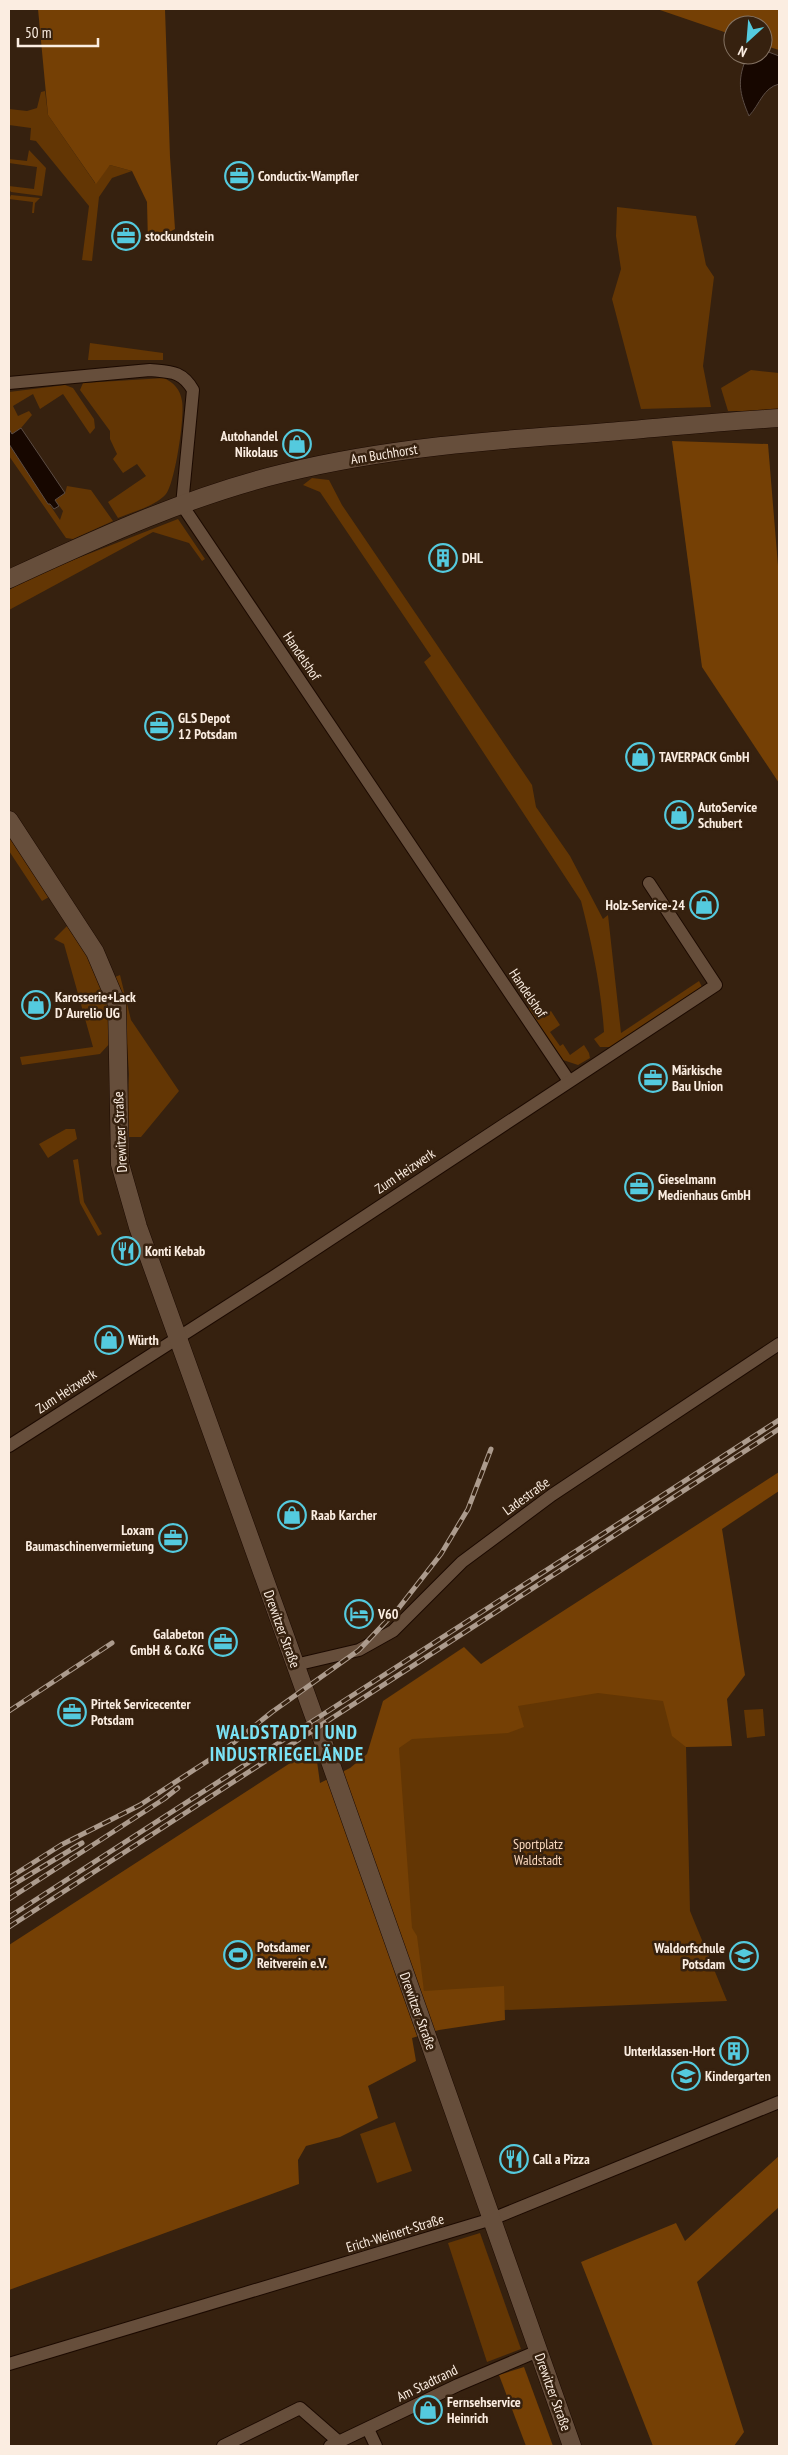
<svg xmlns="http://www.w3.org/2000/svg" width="788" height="2455" viewBox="0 0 788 2455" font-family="'PT Sans Narrow',sans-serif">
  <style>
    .green { fill: #633604 }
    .forest { fill: #754005 }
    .water { fill: #170700; stroke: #5b4c44 }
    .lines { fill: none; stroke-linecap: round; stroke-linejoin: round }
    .street-casing { stroke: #1c0a00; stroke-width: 14 }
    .secondary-casing { stroke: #1c0a00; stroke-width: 19 }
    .street { stroke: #664e3b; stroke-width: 12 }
    .secondary { stroke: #664e3b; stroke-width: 18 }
    .rail-casing { stroke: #ac9b8d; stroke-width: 5 }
    .rail { stroke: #36210f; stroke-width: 3; stroke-dasharray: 9; stroke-linecap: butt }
    .labels { text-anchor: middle; stroke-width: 5; stroke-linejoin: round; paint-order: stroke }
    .poi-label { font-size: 14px; font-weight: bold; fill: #fbede1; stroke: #36210f; text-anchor: start }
    .street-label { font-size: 14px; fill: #fbede1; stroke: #36210f }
    .park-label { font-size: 14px; fill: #fbd9bf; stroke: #36210f }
    .district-label { font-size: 19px; font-weight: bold; letter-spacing: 1px; fill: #7ae2f5; stroke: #36210f }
  </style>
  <rect width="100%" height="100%" fill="#36210f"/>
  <!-- green -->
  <g class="green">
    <path d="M45 91 48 115 95 183 110 165 132 171 112 178 99 197 92 261 82 260 89 206 36 141 30 140 31 128 9 125V109L27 111 37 108 41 92Z"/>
    <path d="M29 150 46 168 42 196 11 192 9 189V186L34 189 37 167 9 163V159L27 161Z"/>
    <path d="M11 195 40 198 35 203 34 213H32L33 202 9 199Z"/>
    <path d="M617 207 696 216 706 265 714 277 703 366 711 407 641 409 612 299 621 269 616 236Z"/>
    <path d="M90 343 163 353V360H88Z"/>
    <path d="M751 370 779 373V411H728L721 388Z"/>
    <path d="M164 378C174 383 180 389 182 401 185 416 175 483 166 494 156 506 132 512 118 518L108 502 146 476 137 464 123 473 113 459 117 454 110 439V431L80 390 83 383Z"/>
    <path d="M65 385 73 388 94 419 95 428 90 434 63 394 40 409 33 394 13 406 18 416 29 411 32 415 21 428 12 434 9 429V392Z"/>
    <path d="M9 444 60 520 63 511 55 500 65 493 67 486 91 490 113 521 73 539 66 538 9 456Z"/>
    <path d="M312 478 329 480 342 505 532 785 536 807 570 856 603 919 608 915 621 1033 699 981 703 989 616 1047H600L594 1039 604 1032C601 987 592 944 581 901L424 662 431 656 320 492 303 485Z"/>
    <path d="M178 519 205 559 202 561 189 543 153 532 9 610V590L32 576Z"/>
    <path d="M9 836 49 897 42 901 9 851Z"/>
    <path d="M72 921 112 1005 111 1042 100 1054 22 1065 20 1057 93 1047 64 944 54 939Z"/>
    <path d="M120 975 131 1020 179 1091 141 1137H127L129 1074 124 998 115 977Z"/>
    <path d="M532 1005 541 1018 551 1011 560 1025 550 1032 560 1046 563 1044 570 1055 584 1045 589 1053 590 1058 578 1065 563 1060 528 1009Z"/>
    <path d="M66 1129H75L77 1139 48 1158 39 1144Z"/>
    <path d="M78 1159 84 1202 102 1234 98 1236 80 1203 73 1160Z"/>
    <path d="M681 1648 686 1747 690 1911 727 2001 431 2013 374 1833 400 1738Z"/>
    <path d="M763 1709 765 1736 747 1738 744 1710Z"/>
    <path d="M395 2122 412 2171 377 2183 360 2134Z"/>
    <path d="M480 2233 521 2349 487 2362 448 2243Z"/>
  </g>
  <!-- forest -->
  <g class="forest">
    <path d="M38 9H165L170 157 175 229 148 243 147 202 132 171 110 165 96 184 48 115Z"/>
    <path d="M657 9H779V50L763 45V25H733V35Z"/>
    <path d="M672 441 768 444 779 578V783L702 667Z"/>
    <path d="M779 1472V1491L722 1529 745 1675 727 1699 732 1746 686 1747 672 1736 663 1701 598 1693 518 1706 524 1727 508 1733 412 1739 399 1748 412 1928 417 1936 424 1991 504 1986 505 2020 439 2030 412 2038 416 2061 368 2086 378 2118 340 2137 306 2146 298 2160 299 2184 9 2290V1945L315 1747 320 1783 350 1768 367 1754 383 1701 464 1647 481 1664Z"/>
    <path d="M779 2156V2207L697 2282 744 2432 734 2446H653L581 2262 676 2223 685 2241Z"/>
    <path d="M524 2367 553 2446H526L499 2375Z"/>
  </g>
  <!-- water -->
  <g class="water">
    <path d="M766 51 779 56V84C763 88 760 104 749 116 741 97 737 84 744 64Z"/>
    <path d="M21 428 65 493 55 500 59 506 54 509 50 504H48L9 444V429L12 434Z"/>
  </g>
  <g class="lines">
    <defs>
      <g id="street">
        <path d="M9 383 150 370C171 372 182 371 193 390L182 505 569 1081"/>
        <path d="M9 1446 273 1277 716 985 649 883"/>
        <path d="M295 1665 359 1650 393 1631 462 1562 552 1495 779 1344"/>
        <path d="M9 2364 492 2219 779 2102"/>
        <path d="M368 2429 376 2446"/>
        <path d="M223 2446 300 2408 339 2442"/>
        <path d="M330 2446 458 2385 538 2351"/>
      </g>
      <g id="secondary">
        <path d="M9 579C98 538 188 496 284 473 386 448 492 440 596 433 657 428 718 422 779 418"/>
        <path d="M9 820 95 952 117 1004 120 1164 138 1227 320 1733 572 2446"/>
      </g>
    </defs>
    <!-- street casing -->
    <use href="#street" class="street-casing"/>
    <!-- secondary casing -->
    <use href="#secondary" class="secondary-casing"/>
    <!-- street -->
    <use href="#street" class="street"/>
    <!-- secondary -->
    <use href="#secondary" class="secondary"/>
    <defs>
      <g id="rail">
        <path d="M9 1711 112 1643"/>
        <path d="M9 1878 61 1845 140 1805 223 1751 272 1712 359 1650 398 1609 441 1554 468 1509 491 1449"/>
        <path d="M9 1887 82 1843"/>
        <path d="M9 1899 164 1799 178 1788"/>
        <path d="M9 1917 779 1420"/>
        <path d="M9 1927 779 1429"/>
      </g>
    </defs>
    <!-- rail casing -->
    <use href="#rail" class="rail-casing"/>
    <!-- rail -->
    <use href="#rail" class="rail"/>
  </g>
  <!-- icons -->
  <defs>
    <symbol id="office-ring" viewBox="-11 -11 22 22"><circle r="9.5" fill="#36210f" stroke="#54cade" stroke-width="1.5"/><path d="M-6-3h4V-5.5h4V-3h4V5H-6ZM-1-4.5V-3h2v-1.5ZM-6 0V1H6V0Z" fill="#54cade"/></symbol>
    <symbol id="shop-ring" viewBox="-11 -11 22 22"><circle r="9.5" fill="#36210f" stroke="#54cade" stroke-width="1.5"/><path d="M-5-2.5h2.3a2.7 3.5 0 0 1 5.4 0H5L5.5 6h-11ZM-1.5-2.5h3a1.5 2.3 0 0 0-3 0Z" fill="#54cade"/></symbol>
    <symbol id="building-ring" viewBox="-11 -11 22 22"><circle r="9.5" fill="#36210f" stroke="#54cade" stroke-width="1.5"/><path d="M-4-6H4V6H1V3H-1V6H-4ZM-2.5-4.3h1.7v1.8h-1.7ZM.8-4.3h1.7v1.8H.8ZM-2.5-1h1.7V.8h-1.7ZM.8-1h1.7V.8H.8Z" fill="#54cade"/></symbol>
    <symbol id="restaurant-ring" viewBox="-11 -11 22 22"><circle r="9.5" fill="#36210f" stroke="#54cade" stroke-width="1.5"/><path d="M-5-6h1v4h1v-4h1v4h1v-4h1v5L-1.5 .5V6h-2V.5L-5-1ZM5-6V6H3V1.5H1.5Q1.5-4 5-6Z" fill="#54cade"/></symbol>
    <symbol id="hotel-ring" viewBox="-11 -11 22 22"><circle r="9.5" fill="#36210f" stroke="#54cade" stroke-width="1.5"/><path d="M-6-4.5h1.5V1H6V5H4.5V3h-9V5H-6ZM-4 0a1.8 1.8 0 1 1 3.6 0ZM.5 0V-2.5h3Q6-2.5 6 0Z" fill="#54cade"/></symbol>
    <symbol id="stadium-ring" viewBox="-11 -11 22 22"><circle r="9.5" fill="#36210f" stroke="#54cade" stroke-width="1.5"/><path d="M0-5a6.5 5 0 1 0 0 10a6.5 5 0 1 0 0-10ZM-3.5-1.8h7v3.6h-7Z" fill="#54cade"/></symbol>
    <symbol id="school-ring" viewBox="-11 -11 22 22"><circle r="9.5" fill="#36210f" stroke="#54cade" stroke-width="1.5"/><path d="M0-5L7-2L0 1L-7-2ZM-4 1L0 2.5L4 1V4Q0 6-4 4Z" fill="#54cade"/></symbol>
  </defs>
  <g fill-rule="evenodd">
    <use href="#office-ring" x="223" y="160" width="32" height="32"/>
    <use href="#office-ring" x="110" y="220" width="32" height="32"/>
    <use href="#shop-ring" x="281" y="428" width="32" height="32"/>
    <use href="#building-ring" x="427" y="542" width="32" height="32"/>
    <use href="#office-ring" x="143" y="710" width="32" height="32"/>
    <use href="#shop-ring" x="624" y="741" width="32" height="32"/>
    <use href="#shop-ring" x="663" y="799" width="32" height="32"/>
    <use href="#shop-ring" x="688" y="889" width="32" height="32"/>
    <use href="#shop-ring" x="20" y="989" width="32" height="32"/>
    <use href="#office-ring" x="637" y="1062" width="32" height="32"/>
    <use href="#office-ring" x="623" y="1171" width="32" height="32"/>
    <use href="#restaurant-ring" x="110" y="1235" width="32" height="32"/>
    <use href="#shop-ring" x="93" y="1324" width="32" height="32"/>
    <use href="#shop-ring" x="276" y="1499" width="32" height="32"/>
    <use href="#office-ring" x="157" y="1522" width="32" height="32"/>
    <use href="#hotel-ring" x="343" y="1598" width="32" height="32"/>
    <use href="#office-ring" x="207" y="1626" width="32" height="32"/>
    <use href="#office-ring" x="56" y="1696" width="32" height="32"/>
    <use href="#stadium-ring" x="222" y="1939" width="32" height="32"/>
    <use href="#school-ring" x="728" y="1940" width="32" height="32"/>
    <use href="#building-ring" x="718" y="2035" width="32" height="32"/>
    <use href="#school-ring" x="670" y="2060" width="32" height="32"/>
    <use href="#restaurant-ring" x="498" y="2143" width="32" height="32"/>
    <use href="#shop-ring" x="412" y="2394" width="32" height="32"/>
  </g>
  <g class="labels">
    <!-- poi labels -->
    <g class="poi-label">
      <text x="258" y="181">Conductix-Wampfler</text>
      <text x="145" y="241">stockundstein</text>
      <text x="278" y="441" text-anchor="end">Autohandel<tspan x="278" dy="16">Nikolaus</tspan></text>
      <text x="462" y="563">DHL</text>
      <text x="178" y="723">GLS Depot<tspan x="178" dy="16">12 Potsdam</tspan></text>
      <text x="659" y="762">TAVERPACK GmbH</text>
      <text x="698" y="812">AutoService<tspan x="698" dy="16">Schubert</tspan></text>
      <text x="685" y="910" text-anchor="end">Holz-Service-24</text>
      <text x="55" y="1002">Karosserie+Lack<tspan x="55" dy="16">D´Aurelio UG</tspan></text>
      <text x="672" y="1075">Märkische<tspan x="672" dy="16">Bau Union</tspan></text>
      <text x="658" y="1184">Gieselmann<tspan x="658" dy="16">Medienhaus GmbH</tspan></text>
      <text x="145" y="1256">Konti Kebab</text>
      <text x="128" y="1345">Würth</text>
      <text x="311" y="1520">Raab Karcher</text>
      <text x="154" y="1535" text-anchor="end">Loxam<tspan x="154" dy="16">Baumaschinenvermietung</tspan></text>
      <text x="378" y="1619">V60</text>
      <text x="204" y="1639" text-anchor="end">Galabeton<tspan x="204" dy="16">GmbH &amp; Co.KG</tspan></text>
      <text x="91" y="1709">Pirtek Servicecenter<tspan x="91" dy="16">Potsdam</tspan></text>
      <text x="257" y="1952">Potsdamer<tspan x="257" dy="16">Reitverein e.V.</tspan></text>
      <text x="725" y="1953" text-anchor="end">Waldorfschule<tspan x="725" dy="16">Potsdam</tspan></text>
      <text x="715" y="2056" text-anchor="end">Unterklassen-Hort</text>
      <text x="705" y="2081">Kindergarten</text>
      <text x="533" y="2164">Call a Pizza</text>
      <text x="447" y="2407">Fernsehservice<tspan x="447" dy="16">Heinrich</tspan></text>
    </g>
    <!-- street labels -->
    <g class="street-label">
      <text transform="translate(384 454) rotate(-9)" y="5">Am Buchhorst</text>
      <text transform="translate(302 656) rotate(56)" y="5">Handelshof</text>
      <text transform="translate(528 993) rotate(56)" y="5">Handelshof</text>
      <text transform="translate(120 1132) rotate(-93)" y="5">Drewitzer Straße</text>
      <text transform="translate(405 1171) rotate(-34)" y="5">Zum Heizwerk</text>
      <text transform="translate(66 1391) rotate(-33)" y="5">Zum Heizwerk</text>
      <text transform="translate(526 1496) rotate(-36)" y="5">Ladestraße</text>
      <text transform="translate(282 1629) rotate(70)" y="5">Drewitzer Straße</text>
      <text transform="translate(418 2011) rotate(70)" y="5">Drewitzer Straße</text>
      <text transform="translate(395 2233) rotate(-17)" y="5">Erich-Weinert-Straße</text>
      <text transform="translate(427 2383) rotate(-26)" y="5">Am Stadtrand</text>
      <text transform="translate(553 2392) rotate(70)" y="5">Drewitzer Straße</text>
    </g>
    <!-- park labels -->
    <g class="park-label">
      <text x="538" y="1849">Sportplatz<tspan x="538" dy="16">Waldstadt</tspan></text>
    </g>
    <!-- district labels -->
    <g class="district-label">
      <text x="287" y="1739">WALDSTADT I UND<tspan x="287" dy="22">INDUSTRIEGELÄNDE</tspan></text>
    </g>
  </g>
  <!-- border -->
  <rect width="788" height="2455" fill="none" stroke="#fbede1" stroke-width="20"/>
  <!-- north arrow -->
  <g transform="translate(748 40) rotate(206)"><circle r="24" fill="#36210f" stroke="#857363"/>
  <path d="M0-4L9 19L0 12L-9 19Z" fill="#54cade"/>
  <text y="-8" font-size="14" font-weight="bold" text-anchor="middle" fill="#fbede1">N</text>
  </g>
  <!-- scale -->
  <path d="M18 38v8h80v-8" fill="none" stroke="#fbede1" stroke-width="2.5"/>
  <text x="25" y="38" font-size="15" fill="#fbede1" stroke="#36210f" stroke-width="4" paint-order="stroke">50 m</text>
</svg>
